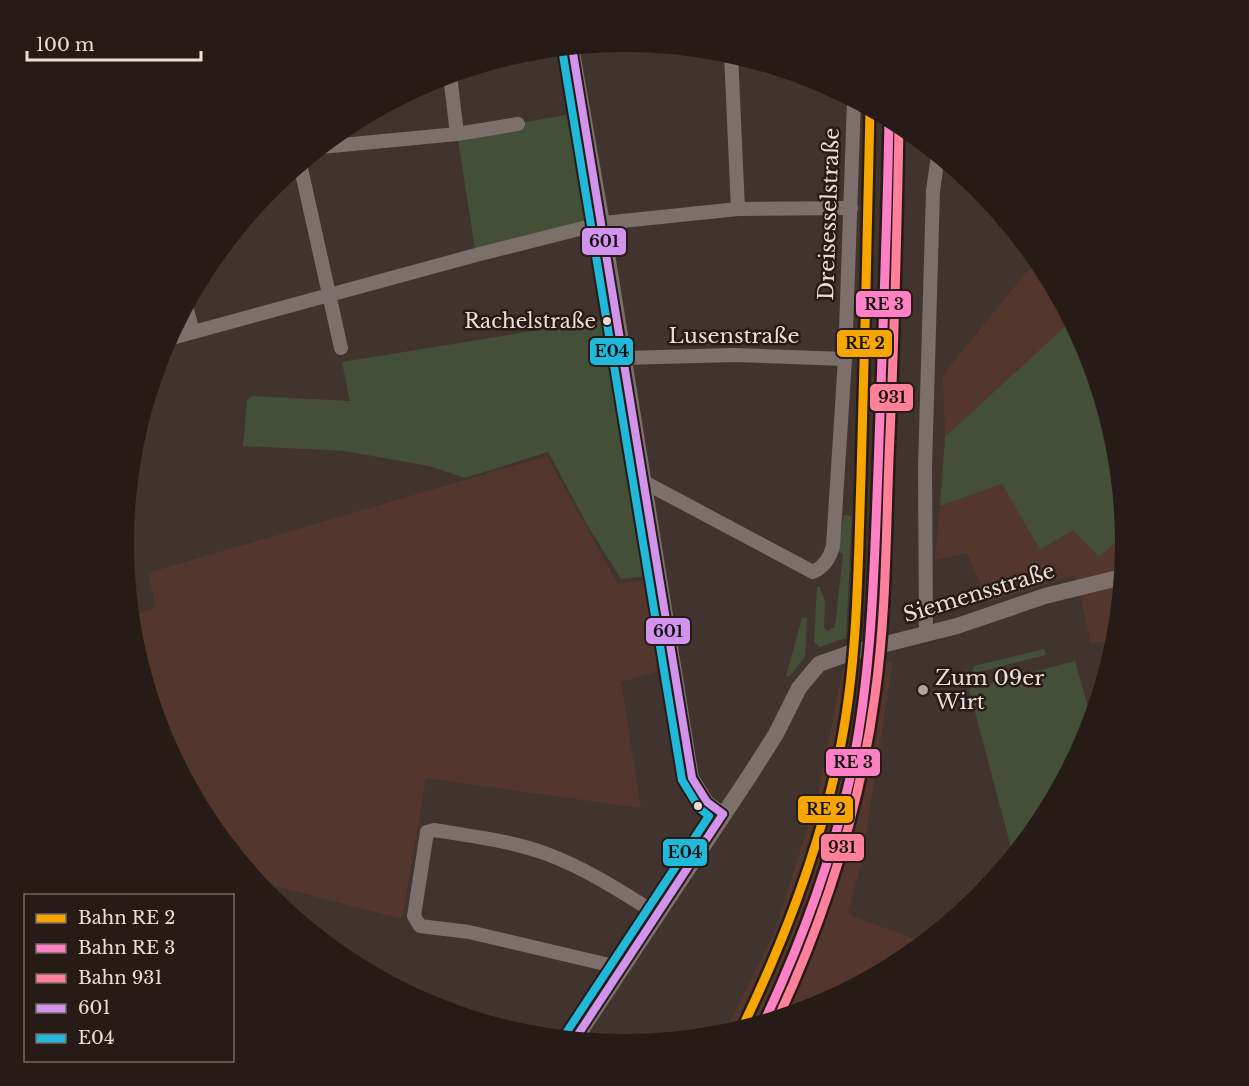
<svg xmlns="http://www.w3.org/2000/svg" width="1249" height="1086" viewBox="0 0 1249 1086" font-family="'Libre Baskerville',serif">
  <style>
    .built { fill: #54372c }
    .green { fill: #434f36 }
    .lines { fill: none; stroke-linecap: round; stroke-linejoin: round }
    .minor { stroke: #7d706c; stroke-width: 14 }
    .major { stroke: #7d706b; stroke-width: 16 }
    .bus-1-casing { stroke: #271b17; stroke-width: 12 }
    .bus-2-casing { stroke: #271b17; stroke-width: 12 }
    .bus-1 { stroke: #d193ec; stroke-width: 8 }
    .bus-2 { stroke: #20b9da; stroke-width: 8 }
    .rail-1-casing { stroke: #271b17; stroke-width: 14 }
    .rail-2-casing { stroke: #271b17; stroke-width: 14 }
    .rail-3-casing { stroke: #271b17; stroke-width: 14 }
    .rail-1 { stroke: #f7a600; stroke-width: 9 }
    .rail-2 { stroke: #ff80c5; stroke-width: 9 }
    .rail-3 { stroke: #ff8098; stroke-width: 9 }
    .bus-dot { fill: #edddd7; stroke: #271b17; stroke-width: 2 }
    .poi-dot { fill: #b1a29c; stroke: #271b17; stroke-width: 2 }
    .labels { text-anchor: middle; stroke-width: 5; stroke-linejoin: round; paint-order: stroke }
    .bus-label { font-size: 20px; fill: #edddd7; stroke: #271b17; text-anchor: end }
    .street-label { font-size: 21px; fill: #edddd7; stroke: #271b17 }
    .poi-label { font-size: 21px; fill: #edddd7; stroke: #271b17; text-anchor: start }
    .line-badge { stroke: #271b17; stroke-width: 2 }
    .pale-badge-label { font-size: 16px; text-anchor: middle; font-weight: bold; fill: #111 }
  </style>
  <rect width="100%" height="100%" fill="#41342f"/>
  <!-- built -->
  <g class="built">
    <path d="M1038 261 1071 321 945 437 943 375 1024 275Z"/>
    <path d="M547 456 618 584 649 579 662 670 621 682 641 808 426 778 402 919 256 881 208 821 162 734 131 617 156 608 148 573Z"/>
    <path d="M1002 484 1040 550 1073 530 1099 557 1125 534 1116 641 1091 643 1075 575 989 602 967 553 935 560 940 506Z"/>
    <path d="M893 661 861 865 848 912 854 917 915 939 934 934 903 960 816 1006 724 1034 775 931 818 795 843 669Z"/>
  </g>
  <!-- green -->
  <g class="green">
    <path d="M577 113 583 114 603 223 476 255 457 134Z"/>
    <path d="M606 319 648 576 621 579 589 528 548 452 465 478 429 466 344 451 243 446 247 400 252 396 350 401 342 362Z"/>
    <path d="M1071 321 1087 352 1116 446 1125 534 1099 557 1073 530 1040 550 1002 484 940 506 945 437Z"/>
    <path d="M844 515 852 516 846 638 820 647 814 642 817 587H820L825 602 824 627 827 631 835 627 843 554 838 551Z"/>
    <path d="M802 618H807L805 657 789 677 786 676Z"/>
    <path d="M1044 649 1046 655 971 674 974 666Z"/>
    <path d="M1075 661 1092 721 1087 735 1041 822 1013 855 969 689Z"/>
  </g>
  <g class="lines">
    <!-- minor -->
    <g class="minor">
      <path d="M572 47 603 223 692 778 707 802 723 814"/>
      <path d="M731 54 738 209"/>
      <path d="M450 75 457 134"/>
      <path d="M321 147 457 134 518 124"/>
      <path d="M300 164 341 348"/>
      <path d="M186 306 193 332"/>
      <path d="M168 339 476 255 603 223 738 209 851 208"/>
      <path d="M623 358 735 355 845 359"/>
      <path d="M644 482 813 572C824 567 830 558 833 546L845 359 854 100"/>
      <path d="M926 634 925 467 933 191 938 155"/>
      <path d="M622 968 469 932 420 926 414 916 427 832 434 830C472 836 512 841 547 854 587 869 622 892 657 914"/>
    </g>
    <!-- major -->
    <path class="major" d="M575 1039 750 775 776 734 799 688 819 664 850 653 957 626 1045 596 1122 577"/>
    <defs>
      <g id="bus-1">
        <path d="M572 47 692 778 707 802 723 814"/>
        <path d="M575 1039 723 814"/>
      </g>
      <path id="bus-2" d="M562 49 682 780 699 808 709 816 566 1033"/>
    </defs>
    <!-- bus-1 casing -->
    <use href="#bus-1" class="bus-1-casing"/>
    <!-- bus-2 casing -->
    <use href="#bus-2" class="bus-2-casing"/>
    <!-- bus-1 -->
    <use href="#bus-1" class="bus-1"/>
    <!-- bus-2 -->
    <use href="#bus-2" class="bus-2"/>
    <defs>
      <path id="rail-1" d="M742 1028C786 937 822 843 841 744 858 656 858 566 861 476 865 354 867 231 870 109"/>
      <path id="rail-2" d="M764 1022C801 943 831 863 850 778 872 677 874 573 878 470 882 353 887 236 889 119"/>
      <path id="rail-3" d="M778 1018C826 915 860 808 875 695 886 617 886 537 889 458 894 347 897 236 899 125"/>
    </defs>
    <!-- rail-1 casing -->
    <use href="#rail-1" class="rail-1-casing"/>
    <!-- rail-2 casing -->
    <use href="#rail-2" class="rail-2-casing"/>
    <!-- rail-3 casing -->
    <use href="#rail-3" class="rail-3-casing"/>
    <!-- rail-1 -->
    <use href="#rail-1" class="rail-1"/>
    <!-- rail-2 -->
    <use href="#rail-2" class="rail-2"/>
    <!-- rail-3 -->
    <use href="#rail-3" class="rail-3"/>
  </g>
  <!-- markers -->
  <g class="bus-dot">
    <circle cx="607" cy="321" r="5"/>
    <circle cx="698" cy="806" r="5"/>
  </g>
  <circle class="poi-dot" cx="923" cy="690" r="6"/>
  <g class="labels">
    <!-- bus labels -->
    <g class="bus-label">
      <text x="596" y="328">Rachelstraße</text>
    </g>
    <!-- street labels -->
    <g class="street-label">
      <text transform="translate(829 214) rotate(-88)" y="7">Dreisesselstraße</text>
      <text x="734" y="343">Lusenstraße</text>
      <text transform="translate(979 593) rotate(-17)" y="7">Siemensstraße</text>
    </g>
    <!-- poi labels -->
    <g class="poi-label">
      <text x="935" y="685">Zum 09er<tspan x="935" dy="24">Wirt</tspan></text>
    </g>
  </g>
  <!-- crop -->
  <path d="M0 0H1249V1086H0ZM624 52H625A490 490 0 0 1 1115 542V544A490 490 0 0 1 625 1034H624A490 490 0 0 1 134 544V542A490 490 0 0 1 624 52Z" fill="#271b17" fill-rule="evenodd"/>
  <g class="line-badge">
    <rect x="581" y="227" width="46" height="29" rx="6" fill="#d193ec"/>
    <rect x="855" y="290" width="57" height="28" rx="6" fill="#ff80c5"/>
    <rect x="836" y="329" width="57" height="29" rx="6" fill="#f7a600"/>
    <rect x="589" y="337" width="45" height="29" rx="6" fill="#20b9da"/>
    <rect x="869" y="383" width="45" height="29" rx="6" fill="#ff8098"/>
    <rect x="645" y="617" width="46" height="28" rx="6" fill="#d193ec"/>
    <rect x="825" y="748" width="56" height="29" rx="6" fill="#ff80c5"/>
    <rect x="797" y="795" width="57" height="29" rx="6" fill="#f7a600"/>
    <rect x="820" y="833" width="45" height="29" rx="6" fill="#ff8098"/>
    <rect x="662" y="838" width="46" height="29" rx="6" fill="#20b9da"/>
  </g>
  <g class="pale-badge-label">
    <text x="604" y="247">601</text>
    <text x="884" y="310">RE 3</text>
    <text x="865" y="349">RE 2</text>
    <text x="612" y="357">E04</text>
    <text x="892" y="403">931</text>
    <text x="668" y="637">601</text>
    <text x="853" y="768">RE 3</text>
    <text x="826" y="815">RE 2</text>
    <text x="842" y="853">931</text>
    <text x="685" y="858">E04</text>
  </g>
  <!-- legend -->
  <rect x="24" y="894" width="210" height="168" fill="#271b17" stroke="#766964" stroke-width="1.5"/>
  <rect x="36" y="914" width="30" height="9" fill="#f7a600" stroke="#766964" stroke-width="1.5"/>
  <text x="78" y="924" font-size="18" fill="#edddd7">Bahn RE 2</text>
  <rect x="36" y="944" width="30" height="9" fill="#ff80c5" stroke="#766964" stroke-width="1.5"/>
  <text x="78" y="954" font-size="18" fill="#edddd7">Bahn RE 3</text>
  <rect x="36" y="974" width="30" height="9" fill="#ff8098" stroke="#766964" stroke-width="1.5"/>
  <text x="78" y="984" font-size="18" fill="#edddd7">Bahn 931</text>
  <rect x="36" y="1004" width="30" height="9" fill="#d193ec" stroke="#766964" stroke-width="1.5"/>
  <text x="78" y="1014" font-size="18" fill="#edddd7">601</text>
  <rect x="36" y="1034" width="30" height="9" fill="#20b9da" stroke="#766964" stroke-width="1.5"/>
  <text x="78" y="1044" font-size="18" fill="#edddd7">E04</text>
  <!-- scale -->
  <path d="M27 51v9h174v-9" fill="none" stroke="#edddd7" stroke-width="3"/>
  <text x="36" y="51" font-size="18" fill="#edddd7" stroke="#271b17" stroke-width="4.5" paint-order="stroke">100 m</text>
</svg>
